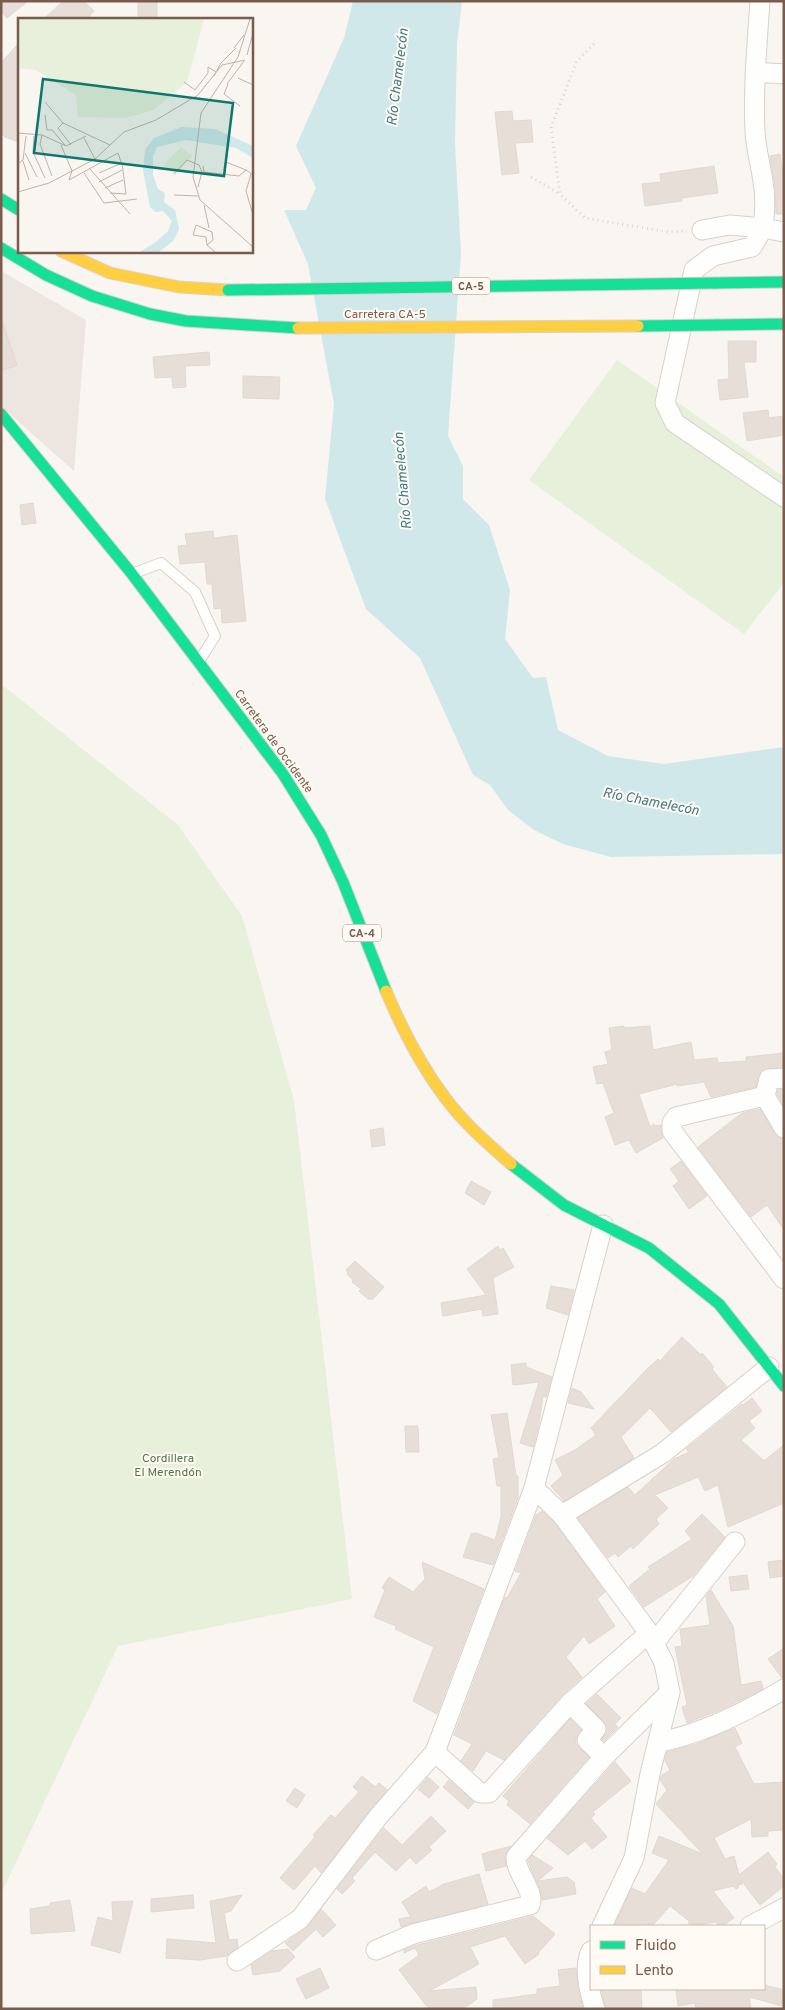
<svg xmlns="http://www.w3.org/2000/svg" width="785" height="2010" viewBox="0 0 785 2010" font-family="Overpass,sans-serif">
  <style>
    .industrial { fill: #ede5e0 }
    .green { fill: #e7f0db }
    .water { fill: #d0e8ea }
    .building { fill: #e6ded7; stroke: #e2d8d2 }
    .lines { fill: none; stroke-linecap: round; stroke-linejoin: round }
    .lane-casing { stroke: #d7d1cb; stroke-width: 12 }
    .street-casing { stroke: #d7d1cb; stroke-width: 21 }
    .fast-casing { stroke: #dad1cc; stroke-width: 13 }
    .slow-casing { stroke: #dad1cc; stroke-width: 13 }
    .path { stroke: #dcd5d0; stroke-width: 3; stroke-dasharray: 1 4; stroke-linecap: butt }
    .lane { stroke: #fefefd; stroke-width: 10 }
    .street { stroke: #fefefd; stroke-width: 19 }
    .fast { stroke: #16e098; stroke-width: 11 }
    .slow { stroke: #ffcf43; stroke-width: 11 }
    .fast-bridge-casing { stroke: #dad1cc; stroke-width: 13; stroke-linecap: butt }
    .slow-bridge-casing { stroke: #dad1cc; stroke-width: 13; stroke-linecap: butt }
    .fast-bridge { stroke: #16e098; stroke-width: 11 }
    .slow-bridge { stroke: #ffcf43; stroke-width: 11 }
    .labels { text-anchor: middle; stroke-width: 4; stroke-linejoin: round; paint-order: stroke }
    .shield { fill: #fffaf3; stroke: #a28b7f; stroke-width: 1 }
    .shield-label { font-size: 11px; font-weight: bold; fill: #7a5c4d }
    .street-label { font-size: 12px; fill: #7a5c4d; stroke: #fffaf3 }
    .park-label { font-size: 12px; fill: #537a41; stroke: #fffaf3 }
    .water-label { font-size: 14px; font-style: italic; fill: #437c86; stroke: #fffaf3 }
    .inset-road { fill: none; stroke: #c2b3aa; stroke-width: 1 }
    .view { fill: #0f766e; fill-opacity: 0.15; stroke: #0f766e; stroke-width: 2.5 }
    .inset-edge { fill: none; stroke: #7a5c4d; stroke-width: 2.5 }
  </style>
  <rect width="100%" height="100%" fill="#f9f5f0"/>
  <!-- industrial -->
  <path class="industrial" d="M1 271 86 320 74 471 1 406Z"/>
  <!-- green -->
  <g class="green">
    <path d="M617 360 784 477V583L744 634 529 480Z"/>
    <path d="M1 684 178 825 242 916 294 1100 352 1599 118 1646 1 1894Z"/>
  </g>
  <!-- water -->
  <path class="water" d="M353 1H462L457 44 455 144 461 253 448 436 463 466V499L489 525 510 590 505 639 533 678 546 677 558 730 608 756 664 764 784 747V854L611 857 563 844 534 830 508 810 490 785 473 775 420 658 366 609 325 499 334 404 308 264 284 210H306L316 188 296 146 344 38Z"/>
  <!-- building -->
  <g class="building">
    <path d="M1 1H28L7 18 1 11Z"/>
    <path d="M63 1H84L94 11 87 19H44Z"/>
    <rect x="138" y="1" width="19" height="18"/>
    <path d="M19 43V142L5 137 1 133V63Z"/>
    <path d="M512 111 513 121 531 120 533 142 515 143 519 173 502 175 495 112Z"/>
    <path d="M780 154 784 181V214H776L775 187 770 156Z"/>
    <path d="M714 166 718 193 682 198V201L645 206 642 184 661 182 660 174Z"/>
    <path d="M3 324 17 365 1 371V325Z"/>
    <path d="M728 341H756V362H744L748 397 720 400 718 380 729 379Z"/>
    <path d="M209 352 210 365 185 366 186 387 173 388 172 377 155 378 153 357Z"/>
    <path d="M243 376 280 377 279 399 243 398Z"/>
    <path d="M768 410 769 418 784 416V435L747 441 743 413Z"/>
    <path d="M33 503 36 523 22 525 20 505Z"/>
    <path d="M213 531 214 538 237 535 246 621 222 623 221 608 214 609 212 584H207L205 562 180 564 178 546 187 545 185 534Z"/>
    <path d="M624 1026V1028L650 1026 653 1050 691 1042 694 1060 717 1058 718 1063 746 1061V1057L784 1053V1067L762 1070 758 1076 756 1087 711 1097 704 1082 677 1086V1084L639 1094 650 1127 654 1124 655 1126 661 1125 663 1138 636 1153 629 1140 615 1145 605 1117 614 1113 603 1083 597 1084 593 1067 608 1064 605 1052 612 1050 609 1028Z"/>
    <path d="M784 1089V1106L777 1094 778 1090Z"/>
    <path d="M760 1109 775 1134 784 1139V1230L767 1205 751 1217 698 1147 742 1113Z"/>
    <path d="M383 1128 385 1145 372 1147 370 1130Z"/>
    <path d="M681 1161 707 1196 689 1209 673 1186 679 1181 670 1169Z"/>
    <path d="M471 1181 491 1192 484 1205 465 1193Z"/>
    <path d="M498 1246 500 1250 503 1248 514 1267 493 1278 498 1314 483 1316 482 1309 443 1316 441 1303 486 1295 467 1269Z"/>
    <path d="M355 1261 384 1287 373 1299H368L359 1291 361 1289 352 1282 353 1280 347 1274 348 1273 346 1270Z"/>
    <path d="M551 1286 574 1290 568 1315 546 1308Z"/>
    <path d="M682 1337 701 1355 702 1353 714 1367 712 1369 727 1387 671 1432 650 1408 621 1437 634 1458 564 1501 551 1486 563 1475 555 1460 575 1450 596 1435 591 1428 648 1368 658 1359 660 1361Z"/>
    <path d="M526 1363V1367L552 1377 546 1397 543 1396 539 1424 533 1447 520 1443 539 1382 513 1385 511 1365Z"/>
    <path d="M572 1388 581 1392 594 1409 568 1403Z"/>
    <path d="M752 1398 762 1411 749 1421 755 1428 741 1440 764 1461 784 1445V1503L728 1527 718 1485 705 1491 698 1477 655 1495 668 1508 656 1519 659 1524 633 1549 631 1546 618 1557 615 1553 608 1558 578 1518 628 1487 635 1495 674 1459 689 1452 686 1449 742 1404 743 1405Z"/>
    <path d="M507 1413 516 1476H518V1498L493 1565 463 1557 471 1534 476 1533 495 1540 501 1517V1486H497L493 1459 499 1458 491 1415Z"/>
    <path d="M405 1426H418L419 1452H406Z"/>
    <path d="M542 1511 554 1522 605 1592 597 1599 615 1626 589 1644 584 1636 566 1657 582 1677 562 1695 504 1760 486 1751 473 1771 461 1761 472 1744 454 1735 505 1597 507 1598 521 1573 515 1571 536 1515Z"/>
    <path d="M702 1514 725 1537 693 1576 644 1607 629 1586 650 1569 648 1567 692 1539 685 1531Z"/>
    <path d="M784 1560V1576L770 1578 768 1562Z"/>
    <path d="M422 1562 484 1589 437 1714 413 1701 434 1647 395 1629 396 1626 374 1617 385 1590 382 1588 389 1577 413 1592 425 1579Z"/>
    <path d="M747 1575 749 1589 731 1591 729 1577Z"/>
    <path d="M711 1590 733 1626 741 1685 761 1681 763 1689 720 1710 687 1723 682 1707 687 1705 675 1647 682 1646 680 1629 710 1625 706 1596Z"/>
    <path d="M784 1648V1678H782L768 1659Z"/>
    <path d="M597 1694 621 1718 615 1724 618 1727 604 1741 602 1739 607 1732V1725L586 1704Z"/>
    <path d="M570 1719 581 1730 576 1737V1744L589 1757 530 1824 507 1805 509 1801 503 1796Z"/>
    <path d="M735 1728 742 1743 735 1747 754 1784 784 1782V1830L768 1831V1836L752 1837 751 1819 714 1838 725 1859 734 1856 739 1875 768 1852 777 1864 775 1867 784 1879V1886L760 1905 741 1880 742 1884 738 1885 739 1887 736 1889 733 1886 713 1891 734 1918 723 1926H719L716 1922 689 1926V1921L670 1906 652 1926H614L632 1888 645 1894 669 1860 652 1853 659 1836 703 1854 656 1804 667 1790 660 1780 661 1776 670 1770 665 1760 667 1752 696 1744Z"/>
    <path d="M615 1762 631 1781 593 1812 595 1814 591 1818 607 1837 592 1849 585 1841 568 1855 547 1838Z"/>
    <path d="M362 1776 375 1787 379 1783 387 1790 321 1873 315 1866 294 1890 280 1878 315 1837 313 1835 331 1815 335 1818 359 1792 353 1787Z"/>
    <path d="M428 1777 439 1787 429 1798 418 1789Z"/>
    <path d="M449 1780 474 1802 468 1809 443 1787Z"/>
    <path d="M295 1788 305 1795 297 1808 286 1801Z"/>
    <path d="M431 1816 446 1831 429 1847 432 1850 416 1864 410 1857 396 1871 375 1852 352 1878 355 1881 342 1894 337 1889 384 1828 402 1845Z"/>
    <path d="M511 1846 505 1854 506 1866 486 1871 482 1854Z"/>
    <path d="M532 1855 553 1868 538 1881 567 1877 574 1882 576 1894 542 1900 538 1885 528 1861Z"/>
    <path d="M479 1874 488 1904 401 1927 399 1919 411 1917 402 1902 426 1886 429 1892 444 1884Z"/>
    <path d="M193 1895 194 1908 151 1912V1899Z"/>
    <path d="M242 1895 231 1911 224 1913 229 1940 237 1939 238 1947 227 1956 200 1960 166 1958 167 1939 216 1943 210 1901Z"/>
    <path d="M70 1900 75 1931 31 1934 30 1909 50 1906V1903Z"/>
    <path d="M133 1901 120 1953 91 1945 98 1917 113 1921 112 1902Z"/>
    <path d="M321 1909 336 1925 323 1937 316 1929 293 1951 285 1943 306 1928Z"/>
    <path d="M533 1916 555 1934 538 1953 539 1954 525 1964 505 1936 470 1947 479 1964 429 1991 476 1987 477 1999 463 2009H429L399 1970 419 1955 415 1948 404 1953V1950L417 1945Z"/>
    <path d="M288 1949 295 1957 280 1971 253 1975 251 1965 272 1951Z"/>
    <path d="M320 1968 329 1988 306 1999 296 1979Z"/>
    <path d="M576 1968 578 1989 583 2009 493 2008V2000L537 1994V1989L560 1986 558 1970Z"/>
    <path d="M764 1985 784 1990 782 2006 749 1997 751 2009H696L695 2003 678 2006 676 1989H764Z"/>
    <path d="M601 1989H641L642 2009H606Z"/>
  </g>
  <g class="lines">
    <defs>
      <path id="lane" d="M132 574 161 563 195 592 215 636 199 661"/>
      <g id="street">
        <path d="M755 72 784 74"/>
        <path d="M702 230 730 225 763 228C765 212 766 198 763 182 761 165 756 150 755 132 753 89 757 45 760 1"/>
        <path d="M784 232 763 228 752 247 713 256 694 270 665 403 675 423 784 497"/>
        <path d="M784 1078 769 1079 765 1096 784 1128"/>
        <path d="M765 1096 676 1117 672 1123V1131L784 1279"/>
        <path d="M534 1488 562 1515 649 1633 664 1663 670 1692 650 1774 634 1858 602 1926"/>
        <path d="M562 1515 663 1453 769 1367"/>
        <path d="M654 1643 735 1542"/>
        <path d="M570 1703 596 1729 587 1740 604 1757"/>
        <path d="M660 1742C704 1733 746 1712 784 1689"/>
        <path d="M435 1752 480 1793H489L570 1703 649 1633"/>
        <path d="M750 1926 784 1908"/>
        <path d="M376 1950 413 1934 530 1905C536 1893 515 1872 516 1857L604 1757 670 1692"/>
        <path d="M591 1951C583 1968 589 1991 595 2009"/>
        <path d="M237 1961 300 1919 378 1817 435 1752 534 1488 603 1225"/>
      </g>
      <g id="fast">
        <path d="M1 199 19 210"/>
        <path d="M1 248 46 275 92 296 150 314 186 321 298 328"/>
        <path d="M715 283 784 282"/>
        <path d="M716 325 784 324"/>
        <path d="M1 414 132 574 283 774 321 835 343 882 386 991"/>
        <path d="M511 1164 564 1205 649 1248 719 1304 784 1386"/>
      </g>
      <g id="slow">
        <path d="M61 251 110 273 179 287 228 290"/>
        <path d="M386 991C402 1029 421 1066 446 1099 464 1123 488 1144 511 1164"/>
      </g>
    </defs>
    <!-- lane casing -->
    <use href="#lane" class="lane-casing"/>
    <!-- street casing -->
    <use href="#street" class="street-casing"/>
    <!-- fast casing -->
    <use href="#fast" class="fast-casing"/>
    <!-- slow casing -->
    <use href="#slow" class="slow-casing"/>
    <!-- path -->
    <g class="path">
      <path d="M594 44 577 61 551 127 560 194 585 218 668 232 687 231"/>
      <path d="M531 177 560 194"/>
    </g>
    <!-- lane -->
    <use href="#lane" class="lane"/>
    <!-- street -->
    <use href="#street" class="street"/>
    <!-- fast -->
    <use href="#fast" class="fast"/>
    <!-- slow -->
    <use href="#slow" class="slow"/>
    <defs>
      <g id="fast-bridge">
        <path d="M228 290 715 283"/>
        <path d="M638 326 716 325"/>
      </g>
      <path id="slow-bridge" d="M298 328 638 326"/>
    </defs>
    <!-- fast-bridge casing -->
    <use href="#fast-bridge" class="fast-bridge-casing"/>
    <!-- slow-bridge casing -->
    <use href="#slow-bridge" class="slow-bridge-casing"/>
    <!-- fast-bridge -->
    <use href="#fast-bridge" class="fast-bridge"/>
    <!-- slow-bridge -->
    <use href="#slow-bridge" class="slow-bridge"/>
  </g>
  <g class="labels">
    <!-- shield labels -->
    <g class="shield">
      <rect x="452" y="277.5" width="38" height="17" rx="4"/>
      <rect x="343" y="924.5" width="38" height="17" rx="4"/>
    </g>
    <g class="shield-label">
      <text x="471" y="290">CA-5</text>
      <text x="362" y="937">CA-4</text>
    </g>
    <!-- street labels -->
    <g class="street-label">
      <text x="385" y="318">Carretera CA-5</text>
      <text transform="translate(274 741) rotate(54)" y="4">Carretera de Occidente</text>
    </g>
    <!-- park labels -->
    <g class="park-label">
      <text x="168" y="1462">Cordillera<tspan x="168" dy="14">El Merendón</tspan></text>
    </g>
    <!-- water labels -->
    <g class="water-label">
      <text transform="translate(397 77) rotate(-83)" y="5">Río Chamelecón</text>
      <text transform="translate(402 481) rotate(-95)" y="5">Río Chamelecón</text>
      <text transform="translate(651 801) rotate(11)" y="5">Río Chamelecón</text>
    </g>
  </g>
  <!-- overview -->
  <g transform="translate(18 18)">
    <rect width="235" height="235" fill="#f9f5f0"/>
    <path d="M0 1H186L169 64 135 92 108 100 60 99 58 77 18 52 0 50ZM163 129 174 138 157 157 146 147Z" fill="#e7f0db"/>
    <path d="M164 109 197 111 235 128V140L218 130 168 122 139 129 135 138V157L140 171 147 175 146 184 157 192 161 211 155 223 141 234H122L138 224 150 213 154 203 145 193 138 194 132 189 125 152 127 132 136 120Z" fill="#d0e8ea"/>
    <path class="inset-road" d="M232 1 220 39 183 95 175 159 182 182 235 229M216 30 226 17M229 37 235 15M196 58 203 45 218 30M220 60 235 67M166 64 177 72 190 55V49L198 54M209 66 226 43M210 66 206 76 222 88M27 84 45 105 92 127M27 97 29 112H34L47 127M45 105 40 110 53 127M0 115 24 117 48 128 68 118M24 117 22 126 34 158M16 118 15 134 27 160M66 120 77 141M43 127 54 153 51 162 100 135 103 144M7 135 19 159M5 143 11 162M0 146 5 142 8 118M185 148 186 154 221 158 228 152 235 157M72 151 112 196M66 155 86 185 119 181M81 155 104 145 108 176 92 175M156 156 169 142 181 147 184 154 180 169M207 156 208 144 228 152M233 156 228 173 235 197M81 164 104 152M87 170 105 162M0 174 31 165 77 141 106 114 138 102 180 77 204 47 227 42M156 177 180 178M186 187 191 210M189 227 188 219 175 217 178 207 194 214 195 222 189 227 197 234"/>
    <path class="view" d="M25 61 215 85 206 158 16 135Z"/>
    <rect width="235" height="235" class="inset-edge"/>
  </g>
  <!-- border -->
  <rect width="785" height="2010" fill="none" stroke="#7a5c4d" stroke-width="5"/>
  <!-- legend -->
  <rect x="590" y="1925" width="175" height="65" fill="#fffaf3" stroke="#cabbb1"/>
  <rect x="600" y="1941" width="25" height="8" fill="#16e098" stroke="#cabbb1"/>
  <text x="635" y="1950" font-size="15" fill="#7a5c4d">Fluido</text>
  <rect x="600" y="1966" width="25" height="8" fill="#ffcf43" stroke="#cabbb1"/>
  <text x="635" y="1975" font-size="15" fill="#7a5c4d">Lento</text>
</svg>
